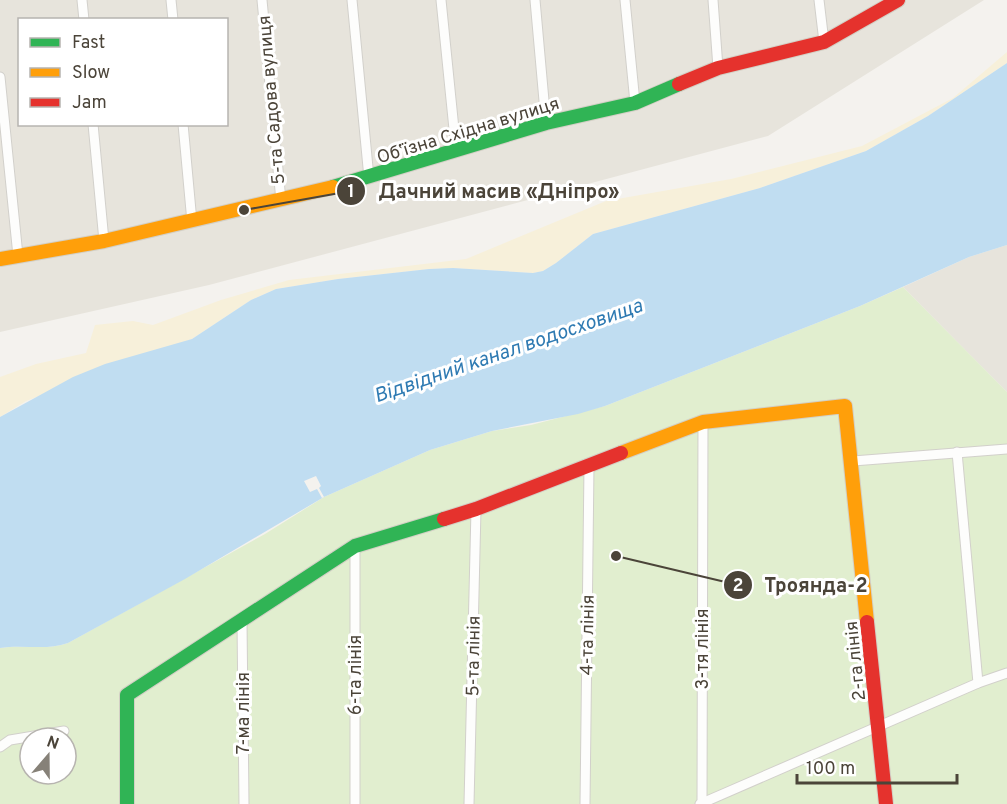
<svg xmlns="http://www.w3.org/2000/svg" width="1007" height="804" viewBox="0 0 1007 804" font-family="Overpass,sans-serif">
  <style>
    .residential { fill: #e7e4dc; fill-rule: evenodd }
    .green { fill: #e1eecf; fill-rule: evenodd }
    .sand { fill: #f7f0da }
    .water { fill: #c0ddf1 }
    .pier { fill: #f4f2ee }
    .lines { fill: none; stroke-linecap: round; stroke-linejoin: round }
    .street-casing { stroke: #d2d0cb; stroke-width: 11 }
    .fast-casing { stroke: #d3cfc5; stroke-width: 16 }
    .slow-casing { stroke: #d3cfc5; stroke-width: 16 }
    .jam-casing { stroke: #d3cfc5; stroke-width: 16 }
    .street { stroke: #fdfdfc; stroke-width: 9 }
    .fast { stroke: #30b455; stroke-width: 14 }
    .slow { stroke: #ff9f0a; stroke-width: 14 }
    .jam { stroke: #e5322d; stroke-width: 14 }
    .labels { text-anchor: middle; stroke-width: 6; stroke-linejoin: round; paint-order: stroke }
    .street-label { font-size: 18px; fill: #4b4439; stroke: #fff }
    .water-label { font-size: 20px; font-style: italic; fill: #2e7ab2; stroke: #fff }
    .leader { fill: none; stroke: #4b4439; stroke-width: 2 }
    .callout-dot { fill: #4b4439; stroke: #fff; stroke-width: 2 }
    .mark-label { font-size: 18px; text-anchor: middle; font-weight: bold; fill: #fff }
    .callout-label { font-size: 20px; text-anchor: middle; font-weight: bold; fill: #4b4439; stroke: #fff; stroke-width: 6; stroke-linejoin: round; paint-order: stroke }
  </style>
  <rect width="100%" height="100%" fill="#f4f2ee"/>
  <!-- residential -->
  <g class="residential">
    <path d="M0 0H984L768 136 209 285 0 332ZM20 20H226V124H20Z"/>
    <path d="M1007 245V392L903 287 969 257Z"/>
  </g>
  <!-- green -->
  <path class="green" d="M903 287 1007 392V804H0V648C23 644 46 651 68 643L265 534 324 497 430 450 492 431 531 425 605 406 860 306ZM30 738H66V774H30Z"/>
  <!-- sand -->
  <path class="sand" d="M1007 52V63L928 116 866 151 760 188 593 234 556 263 543 271 533 273 453 268 429 269 338 279 276 289 251 300 192 339 26 401 0 417V377L36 364 86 353 95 325 133 321 153 325 221 300 289 280 466 259 606 201 731 179 862 146 953 98Z"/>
  <!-- water -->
  <path class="water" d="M1007 63V245L969 257 860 306 605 406 578 414 492 431 430 450 324 497 185 579 68 643C46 651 23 644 0 648V417L73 377 105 364 192 339 251 300 276 289 338 279 429 269 453 268 533 273 543 271 556 263 593 234 760 188 866 151 928 116Z"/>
  <!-- pier -->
  <path class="pier" d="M316 476 321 486 319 488 324 497 322 498 317 489 310 492 304 481Z"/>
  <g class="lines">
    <defs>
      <g id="street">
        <path d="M82 0 84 20"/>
        <path d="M171 0 173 20"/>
        <path d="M262 0 281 201"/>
        <path d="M352 0 369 178"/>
        <path d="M441 0 456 149"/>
        <path d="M535 0 546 123"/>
        <path d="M625 0 635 103"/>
        <path d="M713 0 718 68"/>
        <path d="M819 0 824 42"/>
        <path d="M0 77 18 256"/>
        <path d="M93 124 104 241"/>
        <path d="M183 124 192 222"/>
        <path d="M957 452 978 683"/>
        <path d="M853 461 1007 449"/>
        <path d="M355 546V804"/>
        <path d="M242 621 244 804"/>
        <path d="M0 747 10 740 64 731"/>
        <path d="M469 804 476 509"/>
        <path d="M585 804 589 466"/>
        <path d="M700 804 978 683 1007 673"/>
        <path d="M702 804 703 422"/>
      </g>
      <g id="fast">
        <path d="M333 187 546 123 635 103 679 84"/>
        <path d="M127 804V695L355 546 444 519"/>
      </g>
      <g id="slow">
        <path d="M0 259 104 241 333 187"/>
        <path d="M621 453 703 422 845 406 867 622"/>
      </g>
      <g id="jam">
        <path d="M679 84 718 68 824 42 898 0"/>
        <path d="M444 519 476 509 621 453"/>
        <path d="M867 622 886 804"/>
      </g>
    </defs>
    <!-- street casing -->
    <use href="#street" class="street-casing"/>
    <!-- fast casing -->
    <use href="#fast" class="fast-casing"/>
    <!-- slow casing -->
    <use href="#slow" class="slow-casing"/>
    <!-- jam casing -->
    <use href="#jam" class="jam-casing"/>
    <!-- street -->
    <use href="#street" class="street"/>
    <!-- fast -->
    <use href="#fast" class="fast"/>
    <!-- slow -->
    <use href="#slow" class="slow"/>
    <!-- jam -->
    <use href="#jam" class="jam"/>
  </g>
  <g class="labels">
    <!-- street labels -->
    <g class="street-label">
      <text transform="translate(271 100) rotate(-95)" y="6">5-та Садова вулиця</text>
      <text transform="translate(468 130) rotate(-17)" y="6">Обʼїзна Східна вулиця</text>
      <text transform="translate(587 635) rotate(-89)" y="6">4-та лінія</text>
      <text transform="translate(702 649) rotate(-90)" y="6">3-тя лінія</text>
      <text transform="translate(473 656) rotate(-89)" y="6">5-та лінія</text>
      <text transform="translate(855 661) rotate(-96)" y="6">2-га лінія</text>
      <text transform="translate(355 675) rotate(-90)" y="6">6-та лінія</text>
      <text transform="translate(243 713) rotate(-90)" y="6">7-ма лінія</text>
    </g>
    <!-- water labels -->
    <g class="water-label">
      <text transform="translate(508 350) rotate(-19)" y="7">Відвідний канал водосховища</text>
    </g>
  </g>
  <!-- callouts -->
  <path class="leader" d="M244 210L351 191M616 556L738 585"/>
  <g class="callout-dot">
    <circle cx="244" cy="210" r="6"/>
    <circle cx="616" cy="556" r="6"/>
    <circle cx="351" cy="191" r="15"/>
    <circle cx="738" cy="585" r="15"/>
  </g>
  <g class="mark-label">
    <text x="351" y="197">1</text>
    <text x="738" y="591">2</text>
  </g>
  <g class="callout-label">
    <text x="499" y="198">Дачний масив «Дніпро»</text>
    <text x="816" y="592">Троянда-2</text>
  </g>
  <!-- legend -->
  <rect x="18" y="18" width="210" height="108" fill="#ffffff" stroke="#b7b4b0" stroke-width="1.5"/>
  <rect x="30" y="38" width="30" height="9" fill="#30b455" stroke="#b7b4b0" stroke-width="1.5"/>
  <text x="72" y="48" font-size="18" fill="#4b4439">Fast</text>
  <rect x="30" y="68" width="30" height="9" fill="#ff9f0a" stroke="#b7b4b0" stroke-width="1.5"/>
  <text x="72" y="78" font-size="18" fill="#4b4439">Slow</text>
  <rect x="30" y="98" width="30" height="9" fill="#e5322d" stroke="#b7b4b0" stroke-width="1.5"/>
  <text x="72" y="108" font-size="18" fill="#4b4439">Jam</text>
  <!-- north arrow -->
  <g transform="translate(48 756) rotate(20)"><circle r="28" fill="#ffffff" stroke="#b7b4b0" stroke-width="1.5"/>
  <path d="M0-4.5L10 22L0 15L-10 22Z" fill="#868178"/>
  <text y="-9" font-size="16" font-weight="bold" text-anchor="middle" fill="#4b4439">N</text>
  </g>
  <!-- scale -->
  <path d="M797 774v9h160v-9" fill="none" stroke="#4b4439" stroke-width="3"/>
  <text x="806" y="774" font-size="18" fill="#4b4439" stroke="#ffffff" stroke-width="4.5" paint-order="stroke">100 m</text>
</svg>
